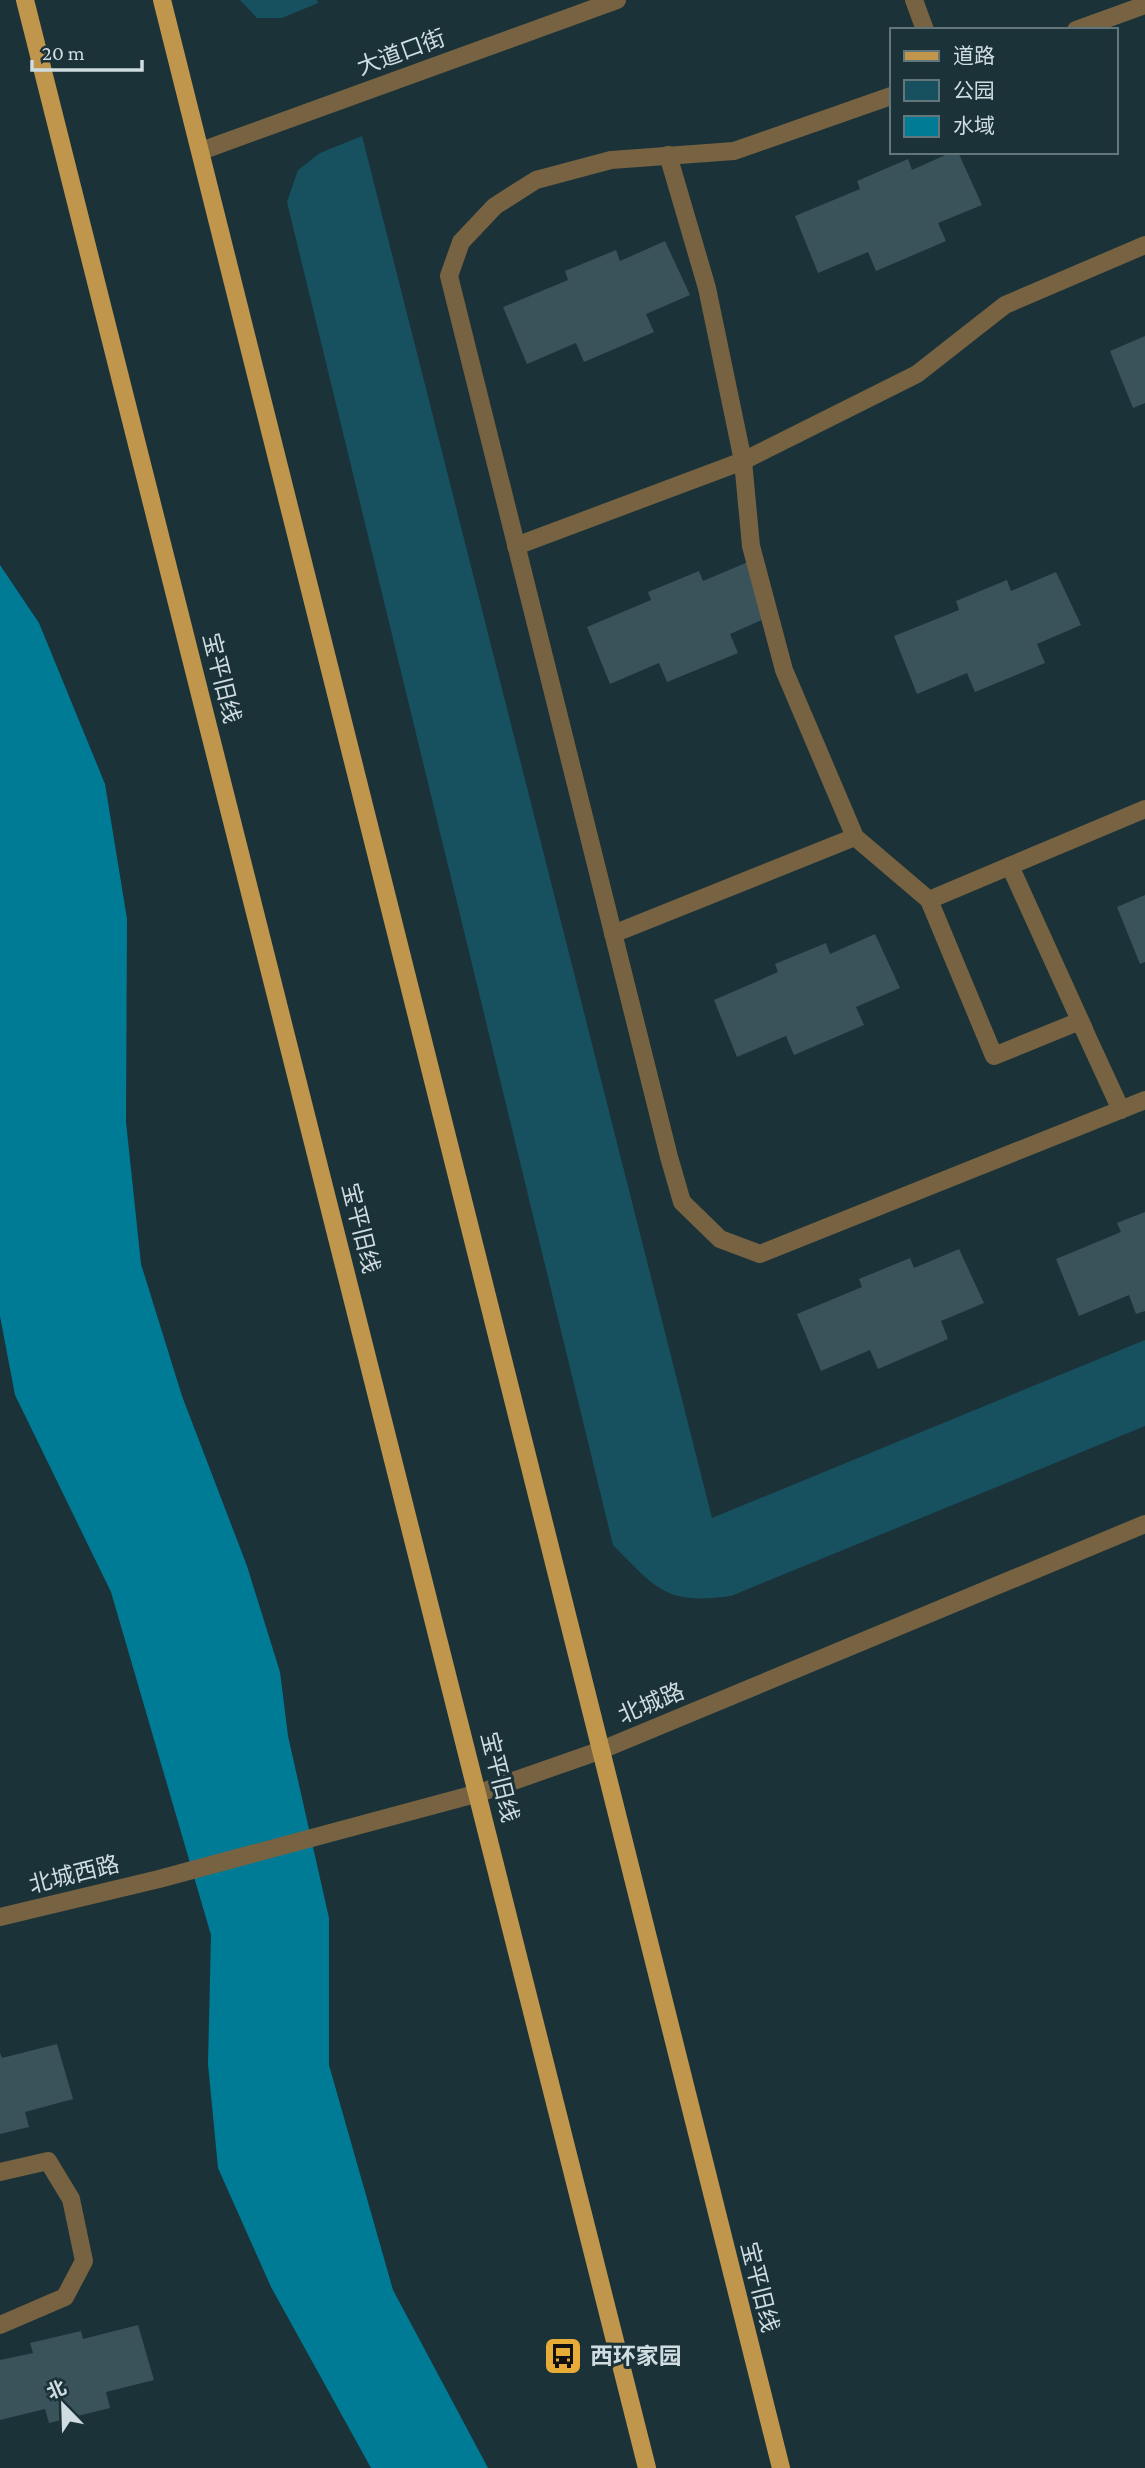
<svg xmlns="http://www.w3.org/2000/svg" width="1145" height="2468" viewBox="0 0 1145 2468" font-family="'Crimson Pro','Noto Sans SC',serif">
  <style>
    .green { fill: #175160 }
    .water { fill: #007b95 }
    .building { fill: #3a525a }
    .lines { fill: none; stroke-linecap: round; stroke-linejoin: round }
    .minor { stroke: #776341; stroke-width: 18 }
    .tertiary { stroke: #776341; stroke-width: 18 }
    .primary { stroke: #bf964c; stroke-width: 18 }
    .labels { text-anchor: middle; stroke-width: 6; stroke-linejoin: round; paint-order: stroke }
    .street-label { font-size: 23px; fill: #cfdce0; stroke: #1b3239 }
    .poi-label { font-size: 23px; font-weight: bold; fill: #cfdce0; stroke: #1b3239; text-anchor: start }
  </style>
  <rect width="100%" height="100%" fill="#1b3239"/>
  <!-- green -->
  <g class="green">
    <path d="M240 0H317L318 3 282 18H257Z"/>
    <path d="M362 136 712 1518 1145 1340V1426L731 1596C665 1605 657 1589 613 1545L287 202 298 170 320 153Z"/>
  </g>
  <!-- water -->
  <path class="water" d="M0 565 39 623 105 784 127 919 126 1122 141 1264 182 1396 247 1566 280 1672 288 1736 329 1918V2065L393 2290 488 2468H371L271 2287 218 2168 208 2064 211 1935 111 1592 15 1395 0 1316Z"/>
  <!-- building -->
  <g class="building">
    <path d="M952 152H958L982 205 938 223 946 241 876 271 868 252 818 273 795 216 860 189 857 181 908 159 912 170Z"/>
    <path d="M665 241 690 295 646 314 654 332 584 362 576 343 527 364 503 307 568 280 565 271 616 250 620 261Z"/>
    <path d="M1145 336V403L1133 408 1110 351Z"/>
    <path d="M748 562 773 615 730 634 738 653 667 682 659 663 610 684 587 627 651 600 648 592 699 571 703 581Z"/>
    <path d="M1056 572 1081 625 1037 644 1045 663 975 692 967 673 917 694 894 636 959 610 956 601 1007 580 1011 591Z"/>
    <path d="M1145 895V962L1140 964 1117 907Z"/>
    <path d="M875 934 900 988 856 1007 864 1025 794 1055 786 1036 737 1057 714 1000 778 972 775 964 826 943 830 954Z"/>
    <path d="M1145 1212V1311L1136 1314 1129 1295 1079 1316 1056 1259 1121 1232 1117 1223Z"/>
    <path d="M959 1249 984 1303 941 1321 948 1339 878 1369 870 1350 821 1371 797 1314 862 1287 859 1279 910 1258 914 1268Z"/>
    <path d="M57 2044 73 2099 25 2112 29 2127 0 2134V2053L2 2058Z"/>
    <path d="M138 2325 154 2380 106 2392 110 2408 49 2423 45 2409 0 2420V2360L33 2353 30 2343 81 2331 83 2339Z"/>
  </g>
  <g class="lines">
    <!-- minor -->
    <g class="minor">
      <path d="M914 0 925 30"/>
      <path d="M1076 30 1145 5"/>
      <path d="M891 96 734 151 611 160 536 180 495 206 461 242 449 276 669 1157 682 1202 720 1239 760 1254 1145 1100"/>
      <path d="M668 155 707 288 743 461 751 546 784 670 855 837 929 900 994 1056 1080 1021 1121 1110"/>
      <path d="M516 546 743 461 917 374 1005 305 1145 245"/>
      <path d="M1010 866 1084 1029"/>
      <path d="M929 900 1145 809"/>
      <path d="M613 934 855 837"/>
      <path d="M0 2172 48 2161 71 2199 84 2261 65 2297 0 2325"/>
    </g>
    <!-- tertiary -->
    <g class="tertiary">
      <path d="M201 151 617 0"/>
      <path d="M0 1917 159 1879 479 1793 599 1751 1145 1524"/>
    </g>
    <!-- primary -->
    <g class="primary">
      <path d="M25 0 647 2468"/>
      <path d="M162 0 781 2468"/>
    </g>
  </g>
  <!-- icons -->
  <defs>
    <symbol id="bus-square" viewBox="-11 -11 22 22"><rect x="-9" y="-9" width="18" height="18" rx="4" fill="#e7ac37" stroke="#1b3239"/><path d="M-5-6H5V4H4V6H2V4H-2V6H-4V4H-5ZM-3.5-4V0h7V-4ZM-3.5 1.2v1.5H-2V1.2ZM2 1.2v1.5H3.5V1.2Z" fill="#111"/></symbol>
  </defs>
  <g fill-rule="evenodd">
    <use href="#bus-square" x="541" y="2334" width="44" height="44"/>
  </g>
  <g class="labels">
    <!-- street labels -->
    <g class="street-label">
      <text transform="translate(401 52) rotate(-20)" y="8">大道口街</text>
      <text transform="translate(222 678) rotate(76)" y="8">宝平旧线</text>
      <text transform="translate(361 1228) rotate(76)" y="8">宝平旧线</text>
      <text transform="translate(651 1703) rotate(-23)" y="8">北城路</text>
      <text transform="translate(500 1777) rotate(76)" y="8">宝平旧线</text>
      <text transform="translate(74 1874) rotate(-14)" y="8">北城西路</text>
      <text transform="translate(760 2287) rotate(76)" y="8">宝平旧线</text>
    </g>
    <!-- poi labels -->
    <g class="poi-label">
      <text x="590" y="2364">西环家园</text>
    </g>
  </g>
  <!-- legend -->
  <rect x="890" y="28" width="228" height="126" fill="#1b3239" stroke="#63767c" stroke-width="2"/>
  <rect x="904" y="51" width="35" height="10" fill="#bf964c" stroke="#63767c" stroke-width="2"/>
  <text x="953" y="63" font-size="21" fill="#cfdce0">道路</text>
  <rect x="904" y="80" width="35" height="21" fill="#175160" stroke="#63767c" stroke-width="2"/>
  <text x="953" y="98" font-size="21" fill="#cfdce0">公园</text>
  <rect x="904" y="116" width="35" height="21" fill="#007b95" stroke="#63767c" stroke-width="2"/>
  <text x="953" y="133" font-size="21" fill="#cfdce0">水域</text>
  <!-- north arrow -->
  <g transform="translate(63 2405) rotate(337)" stroke="#1b3239" stroke-width="5" paint-order="stroke">
  <path d="M0-5L12 26L0 18L-12 26Z" fill="#cfdce0"/>
  <text y="-10" font-size="19" font-weight="bold" text-anchor="middle" fill="#cfdce0">北</text>
  </g>
  <!-- scale -->
  <path d="M32 60v10h110v-10" fill="none" stroke="#cfdce0" stroke-width="3.5"/>
  <text x="42" y="60" font-size="21" fill="#cfdce0" stroke="#1b3239" stroke-width="5" paint-order="stroke">20 m</text>
</svg>
